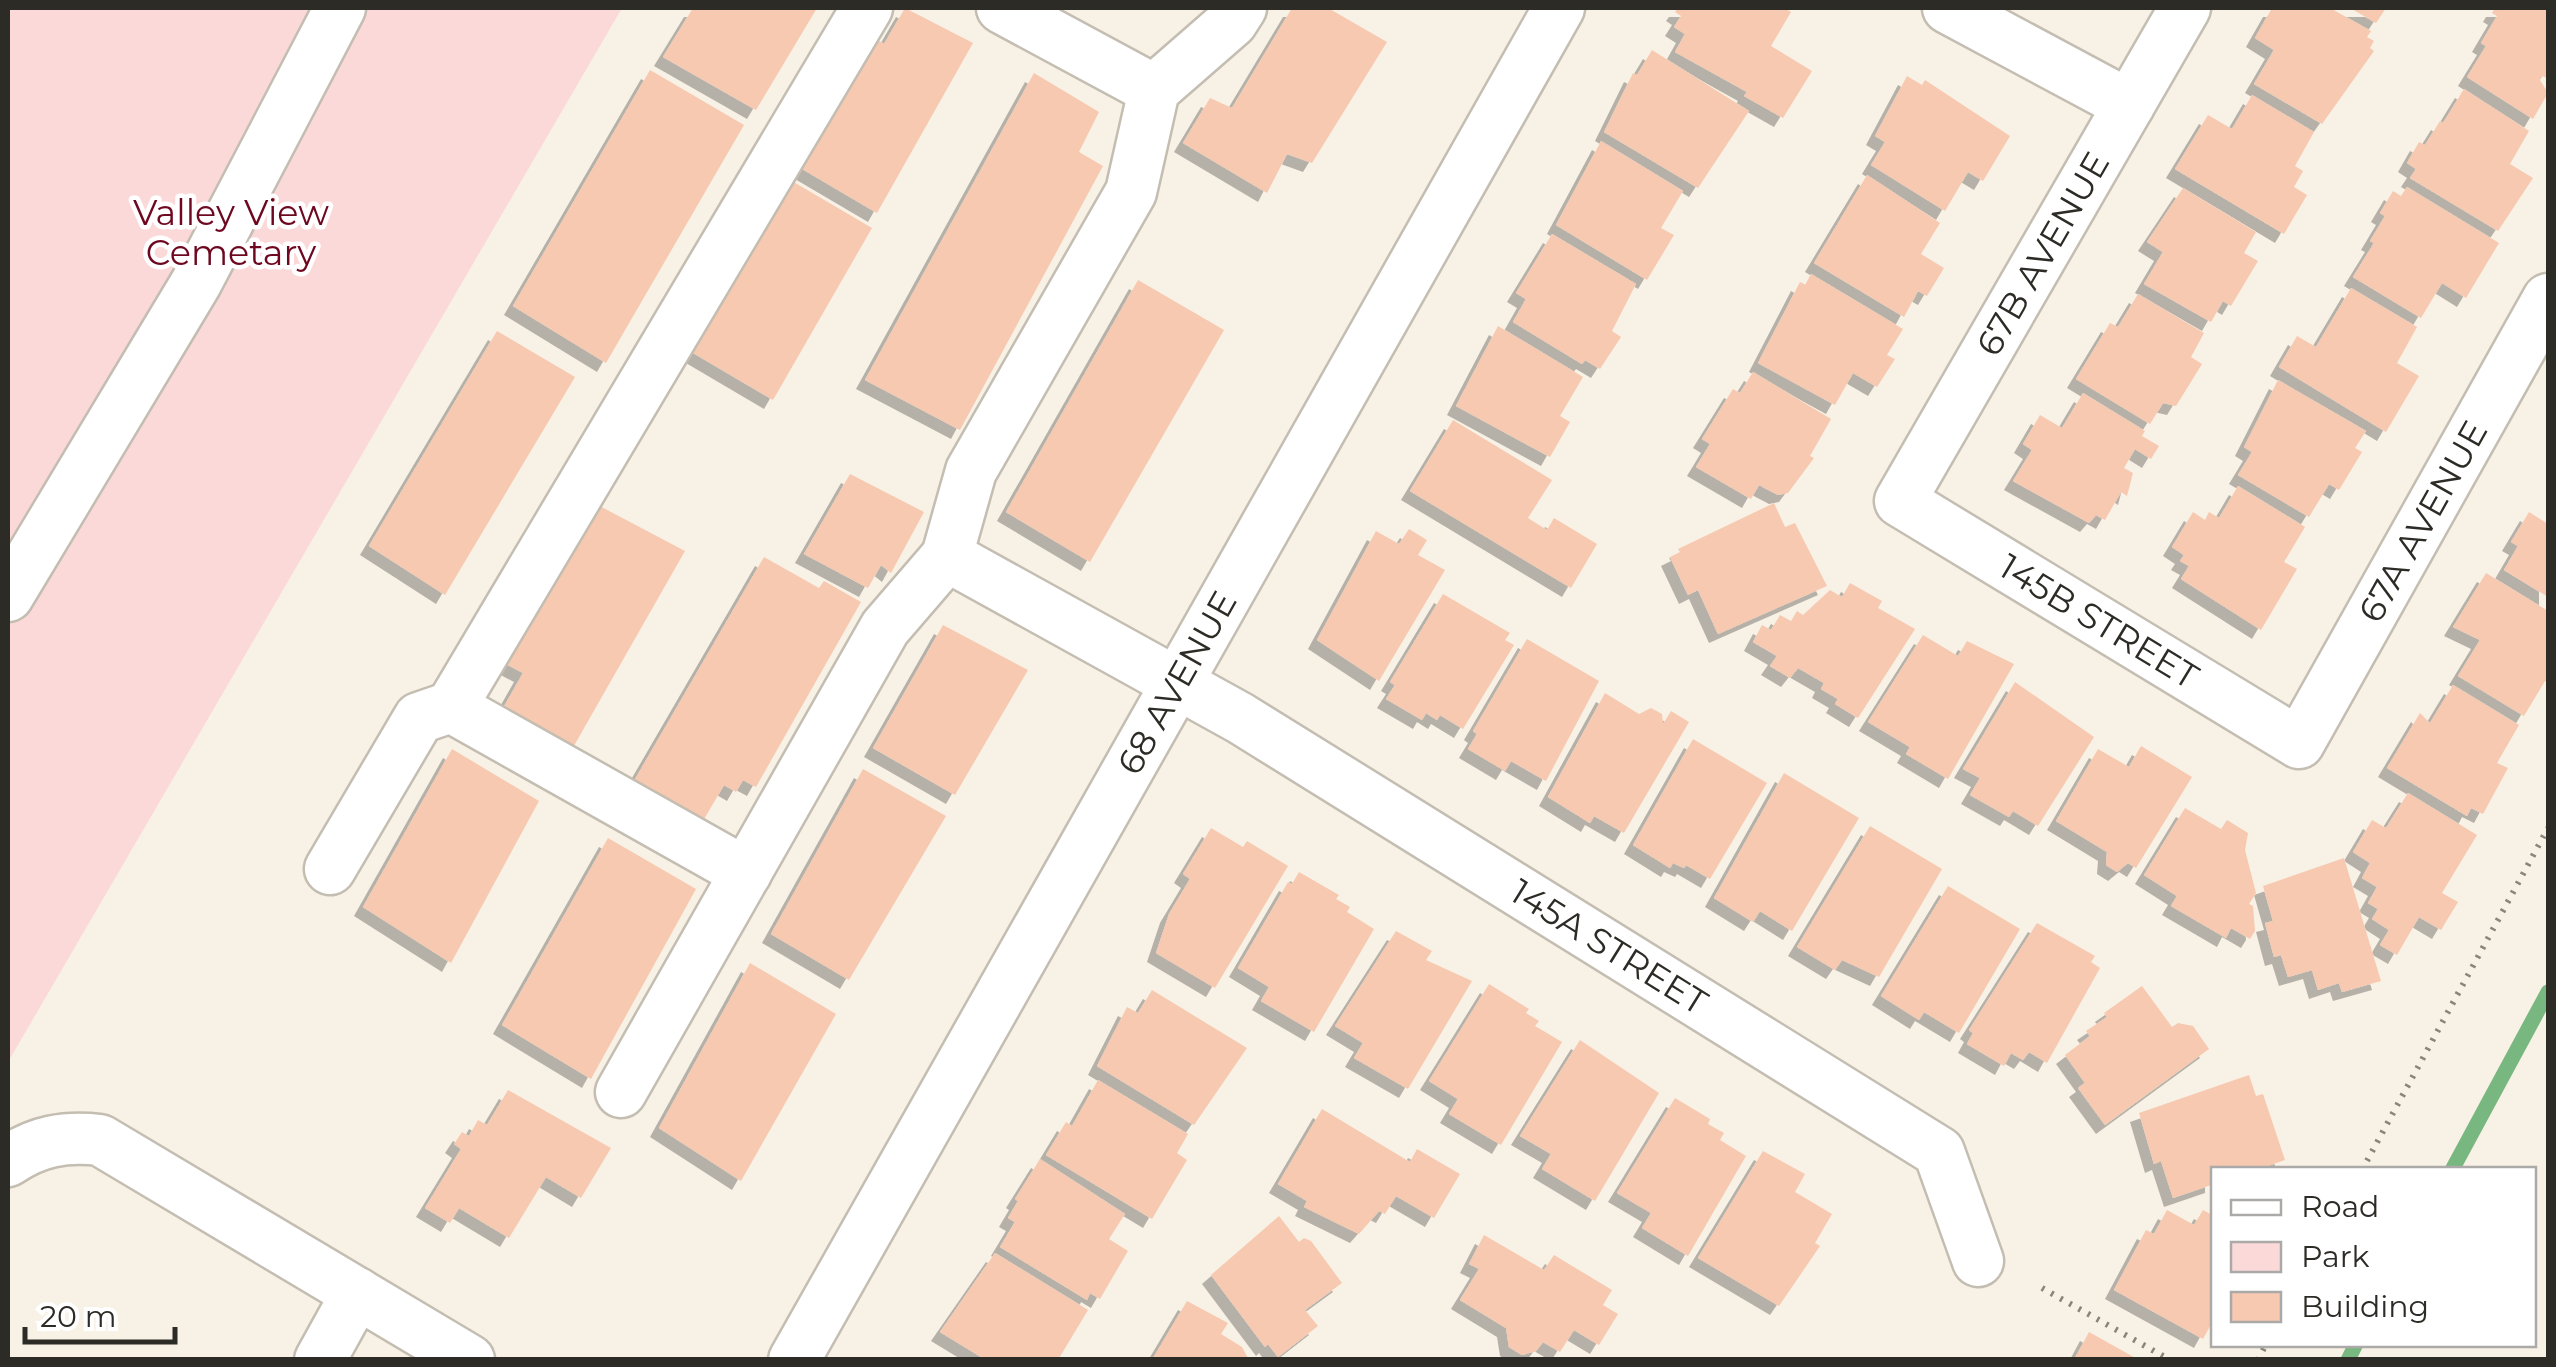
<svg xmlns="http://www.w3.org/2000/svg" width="2556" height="1367" viewBox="0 0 2556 1367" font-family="Montserrat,sans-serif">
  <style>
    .green { fill: #fcd9d9 }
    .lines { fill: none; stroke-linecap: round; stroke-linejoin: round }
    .stream { stroke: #79b781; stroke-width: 15 }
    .building { fill: #f7c9b1; filter: url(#shadow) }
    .minor-casing { stroke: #c4bdb2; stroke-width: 55 }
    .path { stroke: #89857c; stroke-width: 6; stroke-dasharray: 2.5 8; stroke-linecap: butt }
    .minor { stroke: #fff; stroke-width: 50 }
    .labels { text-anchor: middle; stroke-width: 9; stroke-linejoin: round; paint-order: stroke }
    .park-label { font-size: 35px; fill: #6e0820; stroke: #fff }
    .street-label { font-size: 35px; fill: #2d2b26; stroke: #fff }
  </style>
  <defs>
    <filter id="shadow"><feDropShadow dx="-9" dy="9" stdDeviation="0" flood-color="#0004"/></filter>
  </defs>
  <rect width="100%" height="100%" fill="#f8f1e5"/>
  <!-- green -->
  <path class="green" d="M8 8H622L8 1062Z"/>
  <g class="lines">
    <!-- stream -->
    <g class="stream">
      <path d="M2452 1170 2548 992"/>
      <path d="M2348 1360 2356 1344"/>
    </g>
  </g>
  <!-- building -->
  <g class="building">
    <path d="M693 8H817L756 110 663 57Z"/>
    <path d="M905 8 973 43 877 213 792 163 866 32 884 44Z"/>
    <path d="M1292 8H1328L1387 42 1312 163 1287 154 1267 193 1183 143 1210 98 1232 108Z"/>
    <path d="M1678 8H1784L1791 12 1771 46 1812 71 1783 118 1744 96 1747 92 1675 52 1685 34 1674 27 1681 16 1675 12Z"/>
    <path d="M2272 8H2330L2371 31 2367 37 2374 41 2370 48 2374 51 2322 124 2254 84 2274 50 2255 38Z"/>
    <path d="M2350 8H2386L2376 23Z"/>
    <path d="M2495 8H2548V79L2543 76 2540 80 2548 93 2533 119 2467 77 2486 46 2481 43 2497 16 2492 13Z"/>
    <path d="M1652 50 1749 111 1698 188 1604 132 1633 73 1637 75Z"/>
    <path d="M650 70 744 125 606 363 513 306Z"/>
    <path d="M1034 73 1099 112 1079 152 1103 166 960 430 865 380Z"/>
    <path d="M1907 76 1922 85 1925 80 2010 136 1983 181 1968 172 1945 211 1871 165 1885 142 1875 136Z"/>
    <path d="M2464 89 2529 131 2510 164 2533 178 2498 231 2410 178 2416 169 2407 163 2419 142 2425 145 2440 121 2443 123Z"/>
    <path d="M2252 95 2314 132 2295 166 2303 171 2294 187 2307 195 2284 234 2175 169 2208 115 2232 129Z"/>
    <path d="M1601 141 1683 191 1661 228 1674 235 1647 280 1556 225Z"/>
    <path d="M780 174 872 228 773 400 683 347Z"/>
    <path d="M1867 175 1940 223 1921 254 1944 268 1927 296 1918 291 1904 317 1814 263Z"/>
    <path d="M2407 187 2499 243 2466 298 2442 283 2421 318 2353 277 2374 243 2370 241 2385 216 2380 213 2393 191 2401 196Z"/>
    <path d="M2183 188 2256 232 2244 253 2258 261 2231 306 2223 301 2211 322 2144 284 2163 252 2147 242Z"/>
    <path d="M1552 234 1636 284 1612 331 1621 337 1600 369 1585 360 1582 364 1513 322 1526 299 1516 293Z"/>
    <path d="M1811 274 1903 329 1887 355 1895 359 1877 387 1853 373 1835 405 1758 363 1800 282 1805 285Z"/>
    <path d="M1138 280 1224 330 1090 562 1006 512Z"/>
    <path d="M2351 288 2417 327 2397 363 2419 376 2386 432 2279 367 2297 336 2316 347Z"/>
    <path d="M2138 294 2204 333 2191 357 2202 364 2176 406 2163 403 2150 424 2076 379 2110 323 2118 327Z"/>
    <path d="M1498 326 1583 377 1560 416 1570 422 1550 457 1456 406Z"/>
    <path d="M497 331 575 377 445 595 369 546Z"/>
    <path d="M1753 372 1831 419 1810 456 1814 458 1788 493 1778 495 1759 485 1751 499 1696 467 1710 444 1702 439 1733 389 1740 393Z"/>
    <path d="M2278 380 2366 431 2355 448 2362 452 2339 490 2329 484 2309 517 2238 475 2252 452 2244 447Z"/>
    <path d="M2083 393 2145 431 2142 436 2159 446 2151 459 2135 449 2124 468 2133 473 2127 496 2121 492 2105 520 2096 515 2089 523 2013 481 2032 450 2023 444 2040 415 2062 428Z"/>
    <path d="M1453 420 1552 480 1528 518 1547 530 1554 518 1597 544 1571 588 1410 491Z"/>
    <path d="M850 474 924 512 891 573 881 565 868 588 804 554Z"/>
    <path d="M2238 486 2305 527 2284 562 2297 569 2261 630 2181 579 2189 566 2180 561 2184 555 2172 547 2193 512 2205 520 2209 512 2219 518Z"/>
    <path d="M594 503 685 551 571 751 502 710 523 673 504 663Z"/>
    <path d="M1774 503 1785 527 1795 523 1827 586 1718 634 1698 590 1688 595 1670 557 1680 552 1678 549Z"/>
    <path d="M2529 512 2548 524V597L2504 570 2518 546 2511 542Z"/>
    <path d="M1409 529 1427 540 1418 555 1445 570 1379 681 1317 640 1376 531 1399 544Z"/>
    <path d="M764 557 819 588 824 581 861 602 756 787 743 780 736 792 724 785 703 821 634 781Z"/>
    <path d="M2486 573 2548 611V683L2545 681 2524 716 2458 676 2480 640 2453 627Z"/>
    <path d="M1850 583 1882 601 1878 608 1915 629 1858 718 1835 704 1838 699 1821 689 1824 683 1798 668 1790 678 1770 666 1777 656 1753 642 1762 625 1771 630 1780 615 1791 621 1797 611 1803 615 1830 590 1842 597Z"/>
    <path d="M1443 594 1510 633 1505 640 1514 645 1463 729 1440 715 1437 720 1426 713 1422 720 1386 699 1395 685 1390 682Z"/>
    <path d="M943 625 1028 670 955 795 873 748Z"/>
    <path d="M1923 635 1958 656 1967 641 2014 664 1948 779 1906 754 1910 747 1868 722Z"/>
    <path d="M1527 639 1599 681 1546 781 1511 761 1505 771 1468 749 1477 734 1473 731Z"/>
    <path d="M2015 682 2094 737 2038 826 2013 811 2009 817 1970 795 1980 778 1963 769Z"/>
    <path d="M2453 685 2519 725 2497 763 2508 768 2483 814 2471 808 2467 816 2387 768 2420 713 2430 723Z"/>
    <path d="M1605 693 1639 714 1651 708 1662 714 1663 724 1671 711 1689 722 1624 833 1594 816 1590 823 1548 797Z"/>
    <path d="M1693 739 1767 783 1710 879 1686 865 1684 868 1673 863 1670 868 1633 845Z"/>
    <path d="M2141 746 2192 777 2136 868 2128 863 2117 872 2106 865 2107 852 2056 821 2098 749 2129 767Z"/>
    <path d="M452 749 539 801 451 963 363 907Z"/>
    <path d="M863 769 946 816 849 980 771 934Z"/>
    <path d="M1784 773 1859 818 1792 931 1760 911 1753 922 1714 898Z"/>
    <path d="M2408 793 2477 835 2442 893 2458 902 2441 930 2419 917 2397 955 2380 945 2389 930 2372 919 2378 909 2368 903 2377 887 2362 878 2370 863 2353 852 2372 820 2386 828Z"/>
    <path d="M2185 808 2221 829 2227 820 2248 833 2245 850 2256 893 2249 904 2253 906 2255 931 2250 939 2231 928 2226 938 2171 906 2177 896 2144 875Z"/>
    <path d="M1870 826 1942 869 1879 977 1842 960 1835 970 1797 947Z"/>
    <path d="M1211 828 1243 847 1247 841 1288 866 1215 988 1156 953 1169 914 1190 879 1183 874Z"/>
    <path d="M608 838 696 889 591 1079 502 1025Z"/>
    <path d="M2344 858 2381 981 2342 992 2339 983 2318 990 2312 970 2288 977 2281 955 2274 957 2265 923 2273 921 2263 886Z"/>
    <path d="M1299 872 1339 895 1336 899 1350 907 1347 912 1374 929 1314 1032 1261 1001 1269 987 1238 968 1288 882 1292 884Z"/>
    <path d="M1948 886 2020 929 1959 1033 1924 1012 1919 1020 1881 996Z"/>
    <path d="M2037 923 2095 956 2091 962 2100 968 2047 1063 2029 1052 2023 1060 2011 1053 2004 1066 1967 1044 1973 1033 1969 1030Z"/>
    <path d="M1396 931 1432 951 1426 960 1472 981 1408 1089 1354 1058 1363 1043 1335 1026Z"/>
    <path d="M750 963 836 1014 741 1181 659 1128Z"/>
    <path d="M1489 984 1529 1009 1526 1013 1539 1021 1535 1026 1562 1042 1501 1145 1449 1114 1458 1099 1429 1081Z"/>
    <path d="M2142 986 2172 1027 2178 1023 2193 1026 2209 1049 2105 1125 2078 1088 2085 1083 2065 1055 2090 1036 2086 1031 2107 1017 2104 1013Z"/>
    <path d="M1152 990 1247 1048 1194 1125 1097 1066 1127 1007 1138 1013Z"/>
    <path d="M1580 1040 1659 1093 1595 1201 1542 1169 1551 1154 1520 1136Z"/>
    <path d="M2249 1075 2256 1096 2263 1094 2285 1160 2256 1170H2214V1184L2173 1198 2161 1161 2154 1164 2139 1113Z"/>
    <path d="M1098 1080 1188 1134 1177 1153 1187 1160 1152 1219 1046 1155 1066 1122 1072 1126Z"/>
    <path d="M508 1090 611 1148 581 1198 546 1177 509 1238 459 1208 450 1223 425 1208 461 1149 454 1144 462 1132 469 1136 478 1120 487 1125Z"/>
    <path d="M1675 1098 1710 1119 1708 1124 1724 1133 1720 1140 1746 1156 1688 1256 1642 1228 1651 1213 1617 1193Z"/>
    <path d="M1322 1109 1410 1162 1417 1149 1460 1174 1434 1218 1396 1196 1385 1214 1379 1211 1359 1234 1304 1207 1307 1201 1278 1184Z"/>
    <path d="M1763 1151 1805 1174 1795 1192 1832 1214 1815 1243 1820 1246 1779 1306 1698 1258Z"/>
    <path d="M1040 1159 1125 1214 1109 1239 1128 1251 1100 1299 1090 1293 1087 1300 1000 1247 1015 1222 1008 1218 1018 1201 1015 1199Z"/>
    <path d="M2167 1210 2194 1225 2203 1210 2214 1216V1319L2203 1339 2114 1290 2146 1230 2154 1234Z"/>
    <path d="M1279 1216 1299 1242 1304 1238 1311 1241 1342 1283 1305 1310 1318 1326 1278 1357 1268 1344 1265 1347 1211 1275Z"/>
    <path d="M1484 1235 1544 1270 1554 1255 1612 1290 1603 1305 1618 1314 1599 1345 1574 1330 1560 1352 1543 1342 1536 1351 1522 1355 1509 1347 1506 1328 1460 1300 1479 1269 1469 1264Z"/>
    <path d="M995 1253 1088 1310 1058 1360H986L940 1332Z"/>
    <path d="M1187 1301 1228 1323 1221 1334 1242 1347 1249 1360H1152Z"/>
    <path d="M2089 1332 2139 1360H2074Z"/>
  </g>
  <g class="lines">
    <defs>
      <g id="minor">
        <path d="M1002 8 1154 90"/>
        <path d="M1948 8 2129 105"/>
        <path id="s1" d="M2185 8 1900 501 2299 743 2548 299"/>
        <path d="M947 556 971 471 1131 192 1154 90 1232 22 1241 8"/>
        <path d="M8 596 196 283 340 8"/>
        <path d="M330 869 419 718 451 707"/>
        <path d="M746 873 451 707 867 8"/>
        <path id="s2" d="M621 1092 885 628 947 556 1240 718 1939 1152 1978 1261"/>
        <path d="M8 1161C37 1141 65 1136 100 1140L469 1360"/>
        <path d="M320 1360 357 1293"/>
        <path id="s3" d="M794 1360 1559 8"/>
      </g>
    </defs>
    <!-- minor casing -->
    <use href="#minor" class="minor-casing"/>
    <!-- path -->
    <g class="path">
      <path d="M2362 1170 2548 828"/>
      <path d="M2042 1288 2170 1360"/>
      <path d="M2258 1360 2266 1344"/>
    </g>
    <!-- minor -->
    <use href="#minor" class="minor"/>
  </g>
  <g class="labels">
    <!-- park labels -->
    <g class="park-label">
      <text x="231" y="225">Valley View<tspan x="231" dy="40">Cemetary</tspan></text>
    </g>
    <!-- street labels -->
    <g class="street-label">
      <text transform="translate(2043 254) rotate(-60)" y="12">67B AVENUE</text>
      <text dy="12" stroke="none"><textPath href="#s1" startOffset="1290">67A AVENUE</textPath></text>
      <text dy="12" stroke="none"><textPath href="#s1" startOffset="802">145B STREET</textPath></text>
      <text dy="12" stroke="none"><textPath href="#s3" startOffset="778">68 AVENUE</textPath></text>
      <text dy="12" stroke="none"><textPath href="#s2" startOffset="1398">145A STREET</textPath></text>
    </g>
  </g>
  <!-- border -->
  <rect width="2556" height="1367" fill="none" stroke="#2d2b26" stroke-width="20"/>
  <!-- legend -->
  <rect x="2211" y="1167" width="325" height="180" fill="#ffffff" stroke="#abaaa8" stroke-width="2.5"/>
  <rect x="2231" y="1200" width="50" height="15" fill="#ffffff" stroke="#abaaa8" stroke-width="2.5"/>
  <text x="2301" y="1217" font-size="30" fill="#2d2b26">Road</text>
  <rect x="2231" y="1242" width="50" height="30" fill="#fcd9d9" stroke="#abaaa8" stroke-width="2.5"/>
  <text x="2301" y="1267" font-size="30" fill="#2d2b26">Park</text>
  <rect x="2231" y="1292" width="50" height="30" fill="#f7c9b1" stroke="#abaaa8" stroke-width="2.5"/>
  <text x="2301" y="1317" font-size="30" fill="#2d2b26">Building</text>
  <!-- scale -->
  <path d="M25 1327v15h150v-15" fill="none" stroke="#2d2b26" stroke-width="5"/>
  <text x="40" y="1327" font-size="30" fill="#2d2b26" stroke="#ffffff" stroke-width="8" paint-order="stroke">20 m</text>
</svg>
